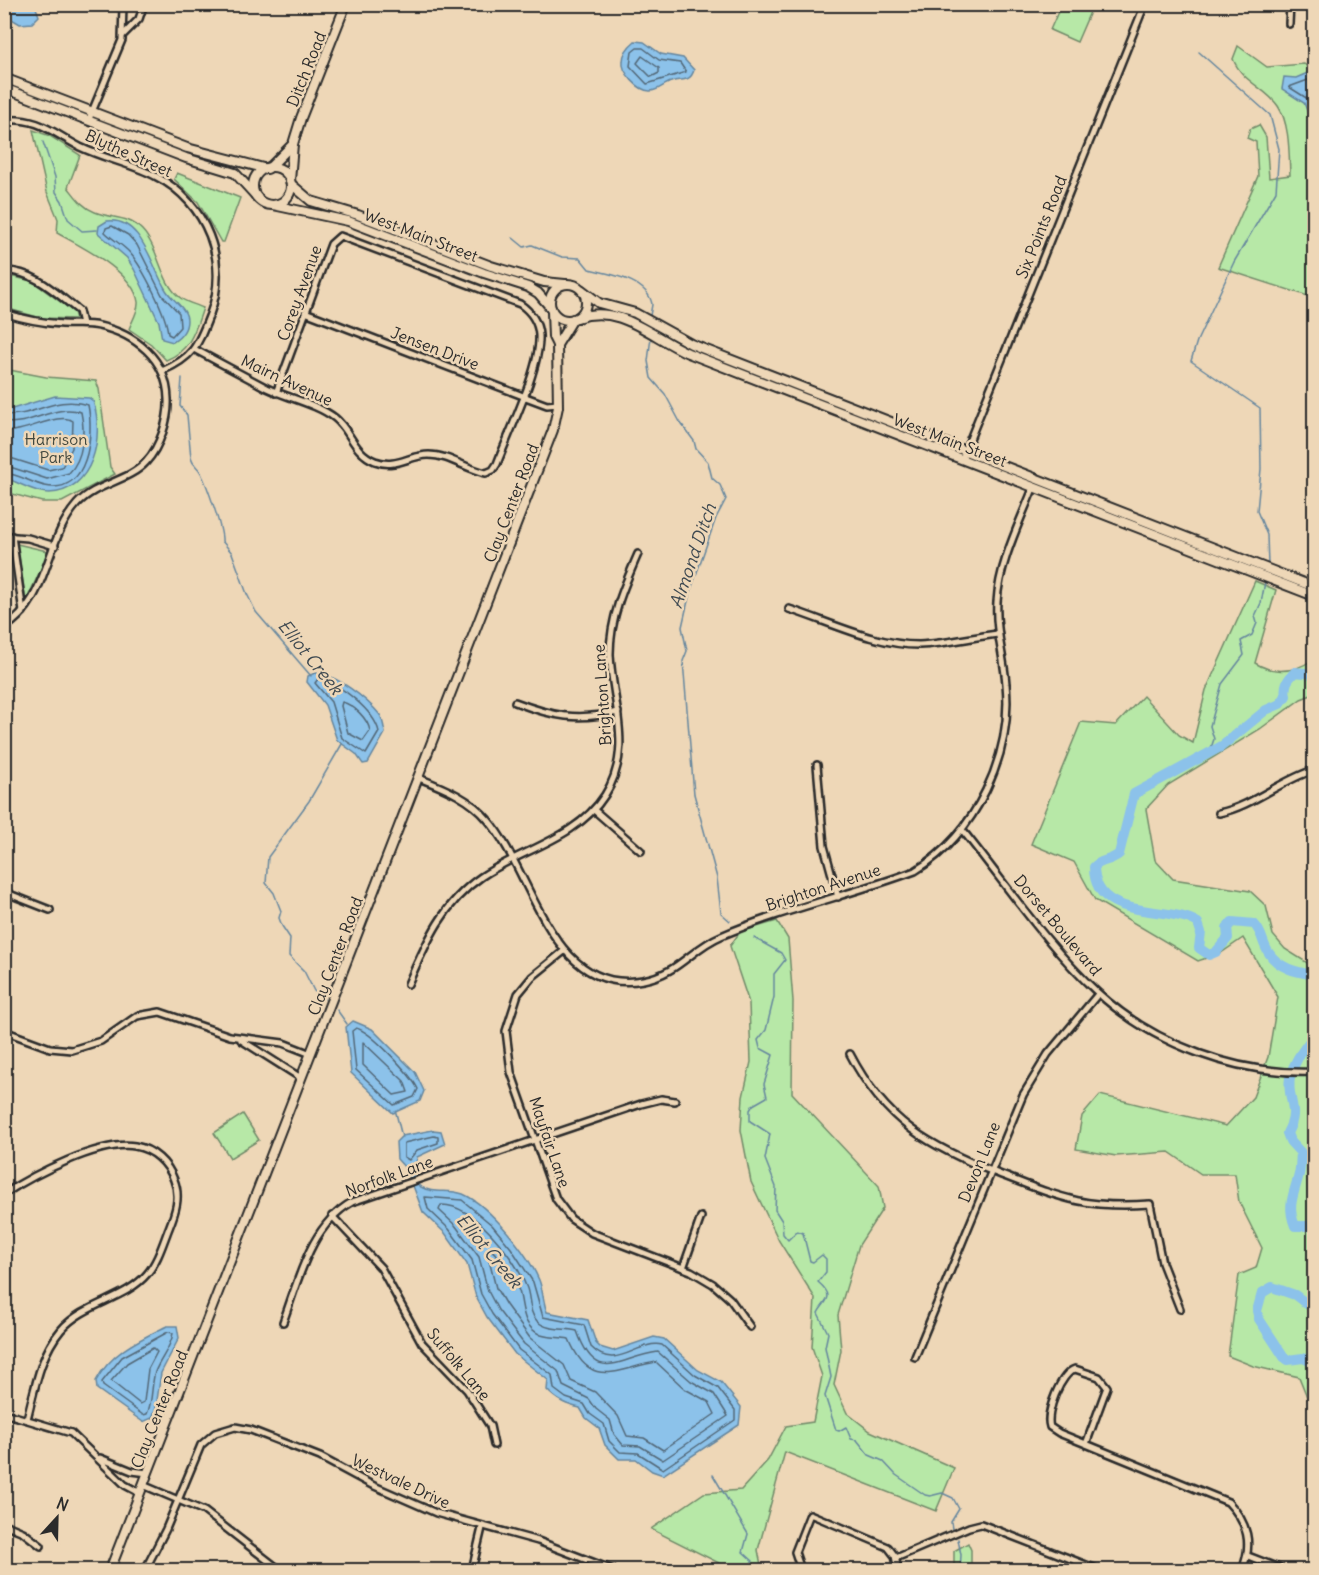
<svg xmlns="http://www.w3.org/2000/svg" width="1319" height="1575" viewBox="0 0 1319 1575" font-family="Delius,sans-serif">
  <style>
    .green { fill: #b7e8a7; stroke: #718a69; stroke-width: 1.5 }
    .water { fill: #8cc2ea; stroke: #65869e; stroke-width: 1.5 }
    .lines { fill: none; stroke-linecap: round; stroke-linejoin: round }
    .shore { stroke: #526777; stroke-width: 1.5 }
    .stream { stroke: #65869e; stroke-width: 1.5 }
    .river { stroke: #8cc2ea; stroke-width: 10 }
    .street-casing { stroke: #2b2b2b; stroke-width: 10 }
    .secondary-casing { stroke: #2b2b2b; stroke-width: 12 }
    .street { stroke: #eed7b7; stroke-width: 5 }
    .secondary { stroke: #eed7b7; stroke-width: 8 }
    .labels { text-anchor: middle; stroke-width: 5; stroke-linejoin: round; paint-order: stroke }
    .street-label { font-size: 16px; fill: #2b2b2b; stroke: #eed7b7 }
    .park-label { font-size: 16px; fill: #40473e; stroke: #eed7b7 }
    .water-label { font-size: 18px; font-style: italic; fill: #3e4951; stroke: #eed7b7 }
  </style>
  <rect width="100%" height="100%" fill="#eed7b7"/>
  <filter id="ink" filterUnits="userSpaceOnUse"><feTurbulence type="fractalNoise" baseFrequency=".0167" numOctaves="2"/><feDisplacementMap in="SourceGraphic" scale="12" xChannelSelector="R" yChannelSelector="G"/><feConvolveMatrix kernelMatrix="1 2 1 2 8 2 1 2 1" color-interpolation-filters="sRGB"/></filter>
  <g filter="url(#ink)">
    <!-- green -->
    <g class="green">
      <path d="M1061 5H1093L1077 42 1050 30Z"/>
      <path d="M1238 46 1267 67 1304 64 1314 71V298L1218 267 1258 176 1256 142 1247 138 1250 129 1259 125 1266 137 1269 178 1290 175C1289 154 1290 124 1278 106 1265 87 1243 83 1233 59Z"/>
      <path d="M33 130 50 136 80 155 68 187C76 197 82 207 95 212 112 219 128 215 142 230 160 249 160 284 182 299 188 303 197 305 203 308 195 331 190 351 166 360L151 344 129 329C132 321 139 310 138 302 134 272 82 247 57 233L58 219 47 192Z"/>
      <path d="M177 173 240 198 224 242H221L198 202 174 179Z"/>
      <path d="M5 275 32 281 74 312 76 319 41 318 5 308Z"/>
      <path d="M4 369 46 377 96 381 99 389 110 467 115 474 62 502H42L5 492Z"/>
      <path d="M17 544 47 551 48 554 26 601Z"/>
      <path d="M1255 581 1276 590 1255 663C1275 675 1295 672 1314 659V694L1301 699 1260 729 1168 785 1146 809 1155 860 1173 879 1250 891 1266 906 1273 935 1285 949 1314 967V1120L1309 1139 1314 1153V1414L1299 1377 1253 1366 1228 1356 1239 1275 1256 1268 1262 1248 1239 1202 1235 1174H1201L1169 1152 1116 1156 1076 1149 1082 1116 1100 1095 1226 1126 1253 1097 1268 1057 1278 997 1243 938 1221 953 1198 961 1095 900 1074 862 1031 844 1081 722 1116 725 1143 696 1179 735 1193 743 1206 690Z"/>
      <path d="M777 921 788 939 793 1001 792 1093 879 1186 883 1208 859 1245 838 1315 841 1350 834 1385 847 1413 870 1431 954 1468 936 1511 785 1452 758 1550 762 1570H721L719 1563 651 1529 704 1493 741 1490 768 1460 786 1426 813 1422 822 1376 812 1347 815 1298 779 1241 751 1182 741 1130 743 1097 751 1062 749 1003 730 946 740 932Z"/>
      <path d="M243 1114 259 1140 230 1158 214 1133Z"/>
      <path d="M968 1543 971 1550V1570H954V1551Z"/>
    </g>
    <!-- water -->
    <g class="water">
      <path d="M4 5H35L39 16 32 23 20 24 5 15Z"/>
      <path d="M635 41 644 42 661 54 683 58 694 70C690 83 682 78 671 82 664 84 658 91 650 91 639 91 621 72 623 61 623 52 629 46 635 41Z"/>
      <path d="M1310 72 1314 76V128L1304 103 1282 89 1284 77 1296 78Z"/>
      <path d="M107 221C142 216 152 268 166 290 172 300 187 308 187 320 187 330 181 337 173 342L162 339 159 322 134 269 127 258 98 233 99 226Z"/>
      <path d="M55 396 89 398 93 401C105 436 93 492 49 493 34 493 19 482 5 478V408L12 409Z"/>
      <path d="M315 673C336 674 367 699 380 715 383 720 384 728 385 733L368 763 363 764 356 754 337 740 325 705 307 682 308 676Z"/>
      <path d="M353 1021 372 1029 415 1072 424 1091 420 1101 393 1113 351 1073 346 1027Z"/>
      <path d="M433 1130 441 1131 445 1144 417 1157 415 1173 419 1186C434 1195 448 1188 463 1194 490 1206 528 1254 539 1280 543 1290 543 1302 547 1312L588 1320 596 1343 600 1347 613 1351 654 1337 664 1339 698 1370 721 1382 741 1407 739 1425 663 1475 652 1471 636 1459H619L605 1445 599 1428 586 1418 580 1408C567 1405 557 1401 547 1390L548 1380 515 1354 487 1317 476 1297 467 1264 445 1233 423 1212 407 1170 397 1159 396 1142 402 1136Z"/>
      <path d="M167 1326H177L179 1338 161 1373 156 1407 152 1418 143 1422 97 1389 96 1381C111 1352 139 1340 167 1326Z"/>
    </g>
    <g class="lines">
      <!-- shore -->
      <g class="shore">
        <path d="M637 48H643L659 60 680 63 686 72 647 84 630 66 632 52Z"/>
        <path d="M642 56 659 68V73L651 77 637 63Z"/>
        <path d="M1314 80H1308L1289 87 1308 99 1314 109"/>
        <path d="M112 226 128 235 137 245 162 295 179 313 180 327 172 336 168 334C167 315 143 268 130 253 123 245 113 240 105 232L106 228Z"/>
        <path d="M4 414C32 419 54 394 88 405 94 434 89 495 45 486 31 483 19 474 4 473"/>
        <path d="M4 422C31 427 54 403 81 412 85 431 84 458 69 473L47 479 4 465"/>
        <path d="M4 431C25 434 58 411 73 421L72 448 62 467 48 470 4 456"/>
        <path d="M318 679C339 682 375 712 379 732L366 754 342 738 331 702 315 683Z"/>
        <path d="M342 702C354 705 368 719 370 731L363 741 348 733 341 706Z"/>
        <path d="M356 1028C371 1031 411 1075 418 1089L414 1097 394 1105 356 1070 352 1031Z"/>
        <path d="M363 1042 404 1081 408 1092 394 1095 363 1065Z"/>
        <path d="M434 1136 438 1137V1143L417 1150 409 1160 404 1157V1143Z"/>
        <path d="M425 1197 462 1200 492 1225 511 1248 533 1282 543 1317 584 1325 591 1347C616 1373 638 1339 662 1345L695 1375 718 1388 735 1410V1420L663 1469 638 1453 620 1452 609 1441 604 1424 590 1414 584 1404 566 1398 554 1389 552 1375 519 1350 492 1314 481 1294 472 1260 449 1229 428 1209Z"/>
        <path d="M441 1205C473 1204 515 1257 526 1286 531 1296 528 1312 537 1321 547 1331 565 1328 577 1331 597 1387 618 1357 658 1352L691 1381 714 1394 728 1416 663 1460 640 1446 623 1445 614 1434 610 1420 596 1409 589 1399 563 1386 558 1371 524 1344 498 1310 488 1291 479 1257 455 1225 439 1210Z"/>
        <path d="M489 1249C500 1254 514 1278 519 1291 524 1308 521 1326 541 1335 550 1338 560 1337 569 1339 590 1391 616 1369 656 1362L685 1389 709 1402 715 1414 663 1450 644 1438 627 1436 618 1416 595 1392 571 1381 564 1365 530 1338 506 1305 496 1288 487 1252Z"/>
        <path d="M168 1332 173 1333C171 1348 160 1359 155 1372 151 1386 153 1401 147 1414L143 1415 103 1386 102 1382 122 1357Z"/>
        <path d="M153 1348 157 1352 148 1369 144 1402 140 1404 111 1381 127 1363Z"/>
      </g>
      <!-- stream -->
      <g class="stream">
        <path d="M1199 52 1270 115 1279 149 1276 191 1234 262 1197 341 1191 361 1260 408 1261 469 1257 511 1267 535 1268 565"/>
        <path d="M4 63 11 69"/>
        <path d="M43 142 55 177 56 192 62 201 68 219 82 231 97 230"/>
        <path d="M513 238 524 247 532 245 562 257 580 258 589 269C609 274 647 279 652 304 652 307 650 313 650 317"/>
        <path d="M651 337 648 361 651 378 665 394 680 422 694 441 696 449 708 462 712 478 720 485 726 499 716 518 690 592 682 627 687 651 683 661 694 794 717 878 721 913 730 921"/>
        <path d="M182 378 180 406 187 415 191 458C193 466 198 466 201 473 207 485 223 530 222 541L232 553 247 594 256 612 311 676"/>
        <path d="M1209 754 1214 739 1210 726 1222 684 1244 655 1241 641 1252 635 1257 623 1255 616 1261 603 1265 582"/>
        <path d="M754 938 781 953 785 960 774 974V997L766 1030 758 1040 760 1048 773 1055 764 1084 767 1097 753 1105 750 1110V1121L770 1134 765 1159 776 1187 775 1210 782 1221 783 1234 788 1240 797 1231 803 1233 810 1261 813 1262 822 1255 826 1259V1272L818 1282C837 1298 824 1301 818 1313L828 1333 825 1347 831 1377 825 1396 836 1430 839 1431 846 1427 851 1439 857 1440 869 1455 883 1461 896 1475 925 1495 930 1496 942 1493 953 1498 959 1509 951 1522 952 1529"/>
        <path d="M324 999 314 991 304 971 289 956 290 938 282 926 279 918 281 911 274 893 266 883 268 857 309 801 342 744"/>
        <path d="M337 1010 347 1024"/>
        <path d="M396 1113 402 1137"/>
        <path d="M713 1475 748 1534 743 1552 753 1561 743 1570"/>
        <path d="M958 1539 961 1555 960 1570"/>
      </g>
      <!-- river -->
      <g class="river">
        <path d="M1314 674 1295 672C1287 680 1284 685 1286 696L1280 704 1266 710 1222 746 1134 794 1119 854C1111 861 1100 860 1094 867 1094 922 1167 904 1198 923L1201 932 1199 948 1209 955 1216 952 1228 938 1227 928 1232 922 1254 924C1263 933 1262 944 1269 953 1279 969 1298 972 1314 975"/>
        <path d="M1314 1035C1305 1048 1294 1060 1290 1077 1286 1101 1301 1108 1287 1133L1290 1141 1301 1153C1300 1161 1301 1170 1298 1178 1293 1196 1287 1207 1295 1226H1307L1314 1223"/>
        <path d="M1314 1304H1307L1295 1295 1272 1287 1262 1293 1257 1311 1259 1319 1284 1357 1288 1360 1303 1358 1314 1363"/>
      </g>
      <defs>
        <g id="street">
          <path d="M1289 24 1290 4"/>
          <path d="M123 35 139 19 144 4"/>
          <path d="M89 119 122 40 123 4"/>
          <path d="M4 120C39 117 53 133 80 147 105 159 133 164 157 177 206 202 230 262 210 314 198 345 194 357 162 371"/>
          <path d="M4 271C34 270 57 294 79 311L82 324"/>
          <path d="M305 312 523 396 547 405 558 404"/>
          <path d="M4 313C23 319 43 323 62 324 75 325 87 323 99 326 135 334 167 359 168 399 169 419 160 447 146 462 128 482 96 483 77 504 44 541 50 600 4 628"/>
          <path d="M194 349 267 388C288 398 317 404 335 418 351 431 353 452 375 461 396 469 409 455 429 455 449 455 466 469 486 473L493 470 497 464C509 432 541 367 539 335 538 322 530 311 520 304L340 236 331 244 276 393"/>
          <path d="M962 459 1145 4"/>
          <path d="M4 536 28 538 55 546"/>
          <path d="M12 536 23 612"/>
          <path d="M789 609C830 622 875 645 919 645 946 644 972 637 998 634"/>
          <path d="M515 702C554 717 577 721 618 712"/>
          <path d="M817 765 824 846 838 897"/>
          <path d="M419 778C444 788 470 798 488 820 533 872 551 997 643 980 678 974 692 948 721 936 784 909 851 895 915 871 976 834 1013 755 1006 684 1004 656 995 630 997 602 999 563 1020 522 1034 486"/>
          <path d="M594 810 641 851"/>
          <path d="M1219 813C1253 806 1279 781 1314 770"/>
          <path d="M963 831C1006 884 1046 945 1097 992 1154 1045 1237 1075 1314 1072"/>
          <path d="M4 892 50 910"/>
          <path d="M564 951 532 977 518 994 506 1031 511 1072 556 1199 571 1219 592 1233 691 1271 713 1284 730 1299 750 1327"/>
          <path d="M408 984C426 943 443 903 481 877 522 849 577 839 605 795 634 749 612 703 610 654 610 618 624 586 638 554"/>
          <path d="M4 1031 50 1048 72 1050 101 1041 137 1016 160 1012 230 1036 283 1043 311 1054"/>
          <path d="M241 1040 301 1078"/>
          <path d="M850 1054C885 1122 930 1147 999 1174 1059 1197 1084 1209 1150 1204L1162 1263 1180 1309"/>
          <path d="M4 1194C33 1175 100 1140 135 1146 153 1149 168 1163 174 1180 181 1197 175 1213 169 1228 163 1243 158 1261 147 1274 125 1300 84 1303 61 1330 40 1355 35 1388 27 1419"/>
          <path d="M332 1216 381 1268 422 1343 467 1390 490 1426 494 1445"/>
          <path d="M683 1268 701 1217"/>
          <path d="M283 1322C299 1279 310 1226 352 1202L641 1104 661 1099 675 1101"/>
          <path d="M915 1357 1023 1095 1048 1054 1098 994"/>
          <path d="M4 1413 71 1433 125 1485 140 1493"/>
          <path d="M1086 1444 1107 1387 1099 1377 1075 1369C1061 1373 1045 1413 1050 1427L1059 1433 1228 1502C1248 1523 1253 1544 1242 1570"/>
          <path d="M100 1458 132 1471 148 1473"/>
          <path d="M143 1485 204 1511 280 1570"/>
          <path d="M4 1524 23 1532 41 1546"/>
          <path d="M1248 1556 1284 1570"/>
          <path d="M896 1558 969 1527 981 1524 1099 1570"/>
          <path d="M145 1570 166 1529 201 1445 215 1433 235 1427 251 1430 320 1457 372 1485 436 1513 538 1541 613 1570"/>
          <path d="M472 1570 482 1528"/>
          <path d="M801 1570 795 1552 810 1514 888 1547 895 1556 898 1570"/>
        </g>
        <g id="secondary">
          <path d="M4 78 187 148 267 169"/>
          <path d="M4 88 186 158 235 173 257 197"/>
          <circle cx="272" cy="186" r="19"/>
          <path d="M269 168 293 144"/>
          <path d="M290 181 293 144 301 118 346 4"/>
          <path d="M291 184 311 201 358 215 491 266 544 282 565 284"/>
          <path d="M273 205 348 221 484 273 528 287 538 293 551 308"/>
          <circle cx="568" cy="302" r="18"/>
          <path d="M582 290 599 303 635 313 691 344 1314 587"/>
          <path d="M577 318C620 303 651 337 688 353L1314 596"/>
          <path d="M557 345 573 319"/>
          <path d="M110 1570 553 430 558 407 557 345 553 337 552 312"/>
        </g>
      </defs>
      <!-- street casing -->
      <use href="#street" class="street-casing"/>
      <!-- secondary casing -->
      <use href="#secondary" class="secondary-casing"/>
      <!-- street -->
      <use href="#street" class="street"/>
      <!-- secondary -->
      <use href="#secondary" class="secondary"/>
    </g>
  </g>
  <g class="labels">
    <!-- street labels -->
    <g class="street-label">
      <text transform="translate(306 69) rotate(-68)" y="6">Ditch Road</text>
      <text transform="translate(129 153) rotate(24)" y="6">Blythe Street</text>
      <text transform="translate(1041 227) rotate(-68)" y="6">Six Points Road</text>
      <text transform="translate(421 235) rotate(21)" y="6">West Main Street</text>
      <text transform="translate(299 293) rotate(-70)" y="6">Corey Avenue</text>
      <text transform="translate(435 348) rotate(21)" y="6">Jensen Drive</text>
      <text transform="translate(287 380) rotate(25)" y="6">Mairn Avenue</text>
      <text transform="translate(950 440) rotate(21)" y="6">West Main Street</text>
      <text transform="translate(511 503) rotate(-69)" y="6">Clay Center Road</text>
      <text transform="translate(602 695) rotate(-94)" y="6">Brighton Lane</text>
      <text transform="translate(823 887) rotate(-18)" y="6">Brighton Avenue</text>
      <text transform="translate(1058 925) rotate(50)" y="6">Dorset Boulevard</text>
      <text transform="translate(335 956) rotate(-69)" y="6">Clay Center Road</text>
      <text transform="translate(550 1142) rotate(71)" y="6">Mayfair Lane</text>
      <text transform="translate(979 1162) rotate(-68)" y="6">Devon Lane</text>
      <text transform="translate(389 1176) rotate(-20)" y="6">Norfolk Lane</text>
      <text transform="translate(459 1364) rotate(50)" y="6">Suffolk Lane</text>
      <text transform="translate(159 1409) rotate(-68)" y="6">Clay Center Road</text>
      <text transform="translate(401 1481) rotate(25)" y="6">Westvale Drive</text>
    </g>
    <!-- park labels -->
    <g class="park-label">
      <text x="56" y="445">Harrison<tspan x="56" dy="18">Park</tspan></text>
    </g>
    <!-- water labels -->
    <g class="water-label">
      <text transform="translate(693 556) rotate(-71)" y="6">Almond Ditch</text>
      <text transform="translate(310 657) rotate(51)" y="6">Elliot Creek</text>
      <text transform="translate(489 1251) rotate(50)" y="6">Elliot Creek</text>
    </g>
  </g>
  <!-- margin -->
  <rect width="1319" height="1575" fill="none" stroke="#eed7b7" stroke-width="24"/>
  <rect x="12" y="12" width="1295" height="1551" fill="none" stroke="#2b2b2b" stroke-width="2" filter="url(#ink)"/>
  <!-- north arrow -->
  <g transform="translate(57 1518) rotate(22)" stroke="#eed7b7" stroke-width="4.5" paint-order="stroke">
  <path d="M0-4.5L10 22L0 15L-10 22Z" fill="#2b2b2b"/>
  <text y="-9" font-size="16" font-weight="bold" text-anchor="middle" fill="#2b2b2b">N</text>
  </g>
</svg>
